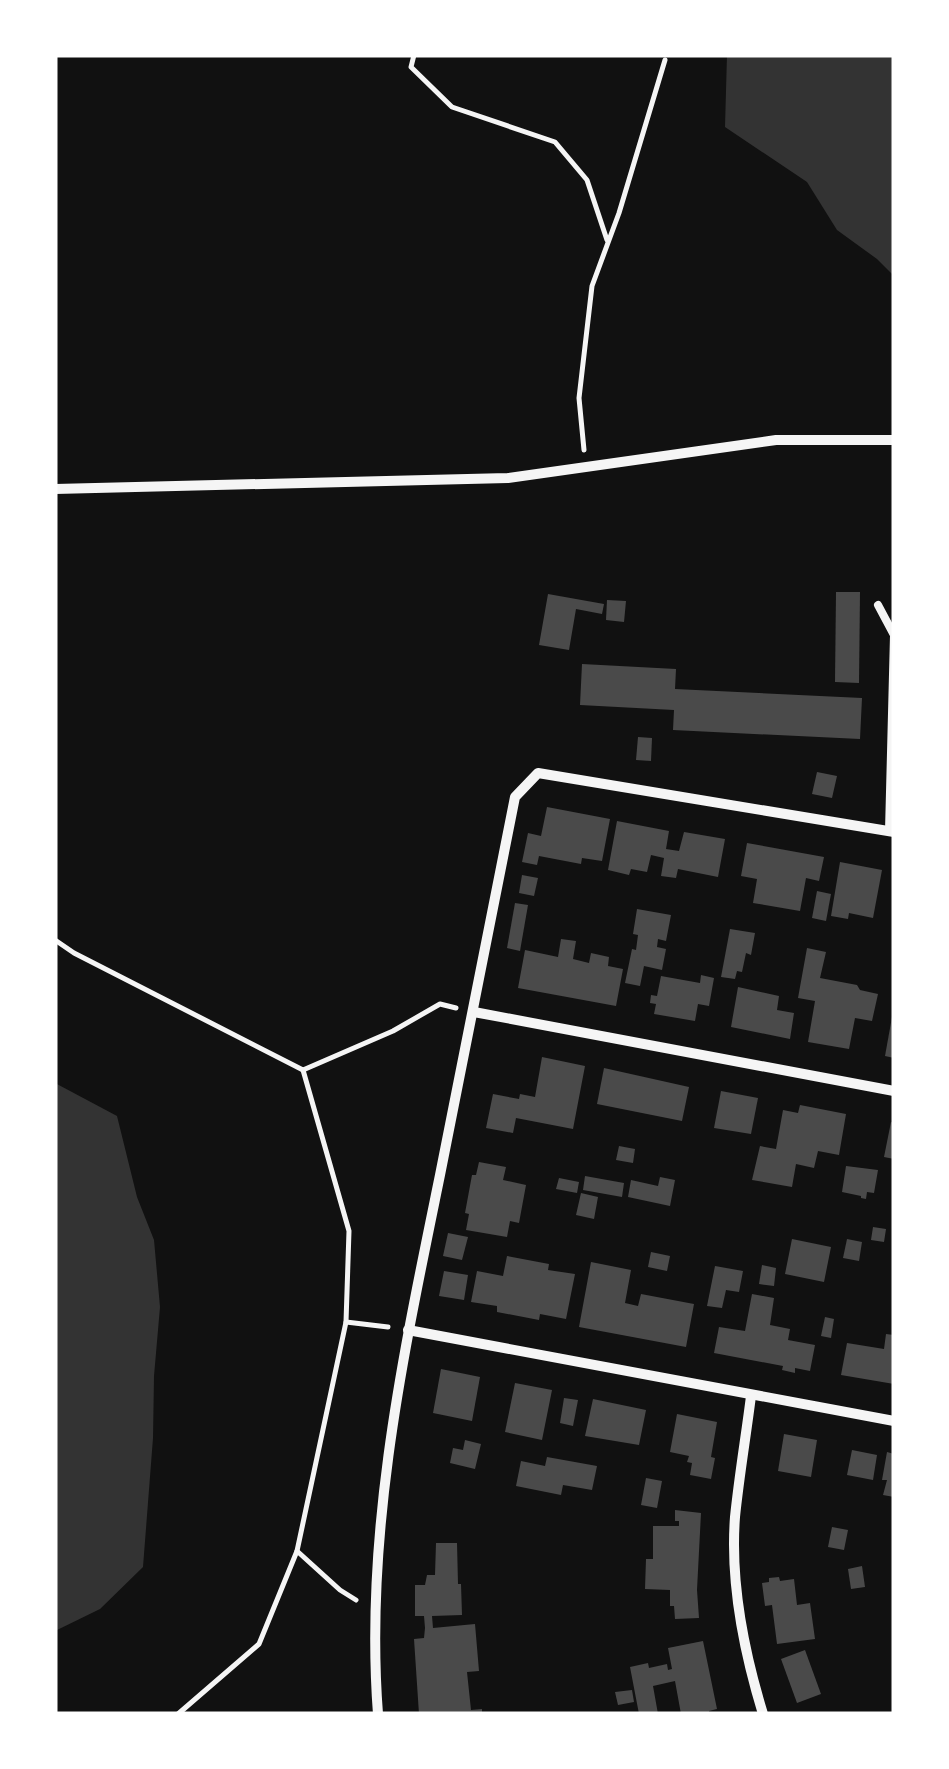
<svg xmlns="http://www.w3.org/2000/svg" width="949" height="1769" viewBox="0 0 949 1769" font-family="Barlow,sans-serif">
  <style>
    .water { fill: #333 }
    .building { fill: #4a4a4a }
    .lines { fill: none; stroke-linecap: round; stroke-linejoin: round }
    .path { stroke: #f5f5f5; stroke-width: 5 }
    .service { stroke: #f5f5f5; stroke-width: 8 }
    .minor { stroke: #f5f5f5; stroke-width: 10 }
  </style>
  <rect width="100%" height="100%" fill="#111"/>
  <!-- water -->
  <g class="water">
    <path d="M727 55H894V276L877 259 837 230 807 182 725 127Z"/>
    <path d="M55 1083 117 1116 137 1197 154 1240 160 1307 154 1376 153 1438 143 1567 100 1609 55 1631Z"/>
  </g>
  <!-- building -->
  <g class="building">
    <path d="M836 592H860L859 683 835 682Z"/>
    <path d="M548 594 604 604 602 614 576 609 569 650 539 645Z"/>
    <path d="M607 600 626 601 624 622 606 620Z"/>
    <path d="M582 664 676 669 675 689 862 698 860 739 673 730 674 710 580 705Z"/>
    <path d="M638 737 652 738 651 761 636 760Z"/>
    <path d="M817 772 837 776 832 798 812 794Z"/>
    <path d="M547 807 610 819 602 861 582 858 581 864 539 856 537 865 522 862 528 833 541 836Z"/>
    <path d="M617 821 669 831 666 849 679 851 684 832 725 839 718 877 678 869 676 878 661 876 664 858 651 855 647 872 631 869 629 875 608 870Z"/>
    <path d="M747 843 824 857 819 881 806 878 800 911 753 903 757 879 741 876Z"/>
    <path d="M840 862 882 870 873 918 849 913 848 919 831 916Z"/>
    <path d="M522 875 538 878 534 896 519 893Z"/>
    <path d="M817 891 831 894 826 921 812 918Z"/>
    <path d="M515 903 528 905 520 951 507 948Z"/>
    <path d="M637 909 671 915 666 941 658 939 657 947 666 949 662 970 644 966 640 986 625 983 632 949 636 950 638 935 633 934Z"/>
    <path d="M730 929 755 933 751 955 746 953 742 972 737 971 735 979 721 977Z"/>
    <path d="M561 939 576 941 573 959 589 963 591 953 609 957 608 966 623 969 616 1006 518 988 525 950 558 957Z"/>
    <path d="M807 948 826 952 820 978 857 985 860 990 878 994 872 1021 855 1018 849 1049 808 1042 815 1001 798 998Z"/>
    <path d="M701 975 714 978 709 1006 698 1004 695 1021 654 1014 656 1004 650 1003 651 995 657 996 661 976 700 983Z"/>
    <path d="M738 987 779 996 777 1010 794 1013 790 1039 731 1027Z"/>
    <path d="M892 1017H894V1058L885 1056Z"/>
    <path d="M542 1057 585 1066 573 1129 516 1118 513 1133 486 1128 493 1094 519 1099 520 1094 535 1097Z"/>
    <path d="M604 1068 689 1087 682 1121 597 1104Z"/>
    <path d="M721 1091 758 1098 751 1134 714 1128Z"/>
    <path d="M800 1105 846 1114 839 1155 818 1151 814 1168 796 1164 792 1187 752 1180 760 1146 776 1149 783 1110 798 1113Z"/>
    <path d="M891 1122 894 1123V1159L884 1157Z"/>
    <path d="M619 1146 635 1149 633 1163 616 1160Z"/>
    <path d="M479 1162 506 1167 503 1180 526 1185 519 1223 510 1221 507 1237 466 1230 469 1214 465 1213 472 1175H476Z"/>
    <path d="M846 1166 878 1170 874 1193 867 1192 866 1199 861 1198V1196L842 1192Z"/>
    <path d="M585 1176 624 1183 622 1197 583 1190Z"/>
    <path d="M660 1177 675 1180 670 1206 628 1197 631 1180 658 1186Z"/>
    <path d="M559 1178 579 1182 577 1193 556 1189Z"/>
    <path d="M581 1193 598 1197 594 1219 576 1215Z"/>
    <path d="M873 1227 886 1229 884 1242 871 1240Z"/>
    <path d="M448 1233 468 1237 462 1260 443 1256Z"/>
    <path d="M792 1239 831 1247 824 1282 785 1274Z"/>
    <path d="M847 1239 862 1242 859 1261 843 1258Z"/>
    <path d="M651 1252 670 1256 667 1271 648 1267Z"/>
    <path d="M507 1256 549 1264 548 1270 575 1274 566 1319 540 1314 539 1320 497 1312V1306L471 1302 477 1271 503 1276Z"/>
    <path d="M591 1262 631 1270 625 1303 638 1306 641 1294 694 1304 686 1347 579 1327Z"/>
    <path d="M762 1265 776 1268 774 1286 759 1284Z"/>
    <path d="M715 1266 743 1271 739 1292 726 1290 722 1308 707 1306Z"/>
    <path d="M444 1271 468 1275 464 1300 439 1296Z"/>
    <path d="M752 1294 774 1298 770 1325 790 1329 788 1340 815 1345 810 1371 795 1368V1373L782 1370 783 1366 714 1353 719 1327 745 1331Z"/>
    <path d="M825 1317 834 1319 831 1338 821 1336Z"/>
    <path d="M886 1334 894 1335V1384L841 1375 847 1343 884 1349Z"/>
    <path d="M441 1369 480 1377 472 1421 433 1413Z"/>
    <path d="M515 1383 552 1390 542 1440 505 1432Z"/>
    <path d="M564 1398 578 1400 573 1426 560 1423Z"/>
    <path d="M593 1399 646 1410 639 1445 585 1436Z"/>
    <path d="M677 1414 717 1422 711 1457 715 1458 711 1479 690 1475 692 1463 687 1462 689 1456 670 1452Z"/>
    <path d="M784 1434 817 1440 811 1477 778 1471Z"/>
    <path d="M465 1440 481 1444 475 1469 450 1463 453 1448 463 1450Z"/>
    <path d="M852 1450 877 1455 873 1480 847 1475Z"/>
    <path d="M887 1452 894 1454V1497L883 1495 887 1480H882Z"/>
    <path d="M547 1457 597 1466 592 1490 563 1485 561 1495 516 1486 521 1461 545 1466Z"/>
    <path d="M646 1478 662 1481 657 1508 641 1505Z"/>
    <path d="M675 1510 701 1513 697 1590 699 1618 675 1619 674 1606H670V1590L645 1589 646 1559H653V1526H679V1521H675Z"/>
    <path d="M832 1527 848 1530 844 1550 828 1547Z"/>
    <path d="M436 1543H457L458 1584H461L462 1615 432 1616 433 1628 475 1624 479 1671 467 1672 471 1710 482 1709V1714H419L414 1639 424 1638 425 1628 424 1616H415V1585H425L427 1575H435Z"/>
    <path d="M862 1566 865 1587 851 1589 848 1569Z"/>
    <path d="M779 1577 780 1581 794 1579 797 1605 810 1603 815 1639 777 1644 772 1605 765 1606 762 1583 769 1582V1578Z"/>
    <path d="M703 1641 717 1709 709 1711V1714H681L675 1681 653 1686 658 1714H639L630 1667 648 1663 649 1668 667 1664 668 1670 672 1669 668 1648Z"/>
    <path d="M805 1650 821 1694 797 1703 781 1659Z"/>
    <path d="M632 1690 634 1702 618 1705 615 1692Z"/>
  </g>
  <g class="lines">
    <!-- path -->
    <g class="path">
      <path d="M414 55 411 67 452 107 555 142 587 180 607 240"/>
      <path d="M584 450 579 398 592 286 619 213 665 60"/>
      <path d="M55 940 74 953 303 1070"/>
      <path d="M346 1322 388 1327"/>
      <path d="M297 1551 340 1590 356 1600"/>
      <path d="M178 1714 259 1644 297 1551 346 1322 349 1231 303 1070 393 1031 440 1004 456 1008"/>
    </g>
    <!-- service -->
    <path class="service" d="M878 605 894 635 889 831"/>
    <!-- minor -->
    <g class="minor">
      <path d="M55 489 508 478 776 440H894"/>
      <path d="M474 1012 894 1091"/>
      <path d="M408 1330 894 1421"/>
      <path d="M751 1396C746 1436 739 1477 735 1517 730 1583 744 1652 763 1714"/>
      <path d="M378 1714C364 1533 404 1351 440 1175 466 1049 491 923 515 797L538 773 894 832"/>
    </g>
  </g>
  <!-- border -->
  <rect width="949" height="1769" fill="none" stroke="#ffffff" stroke-width="115"/>
</svg>
